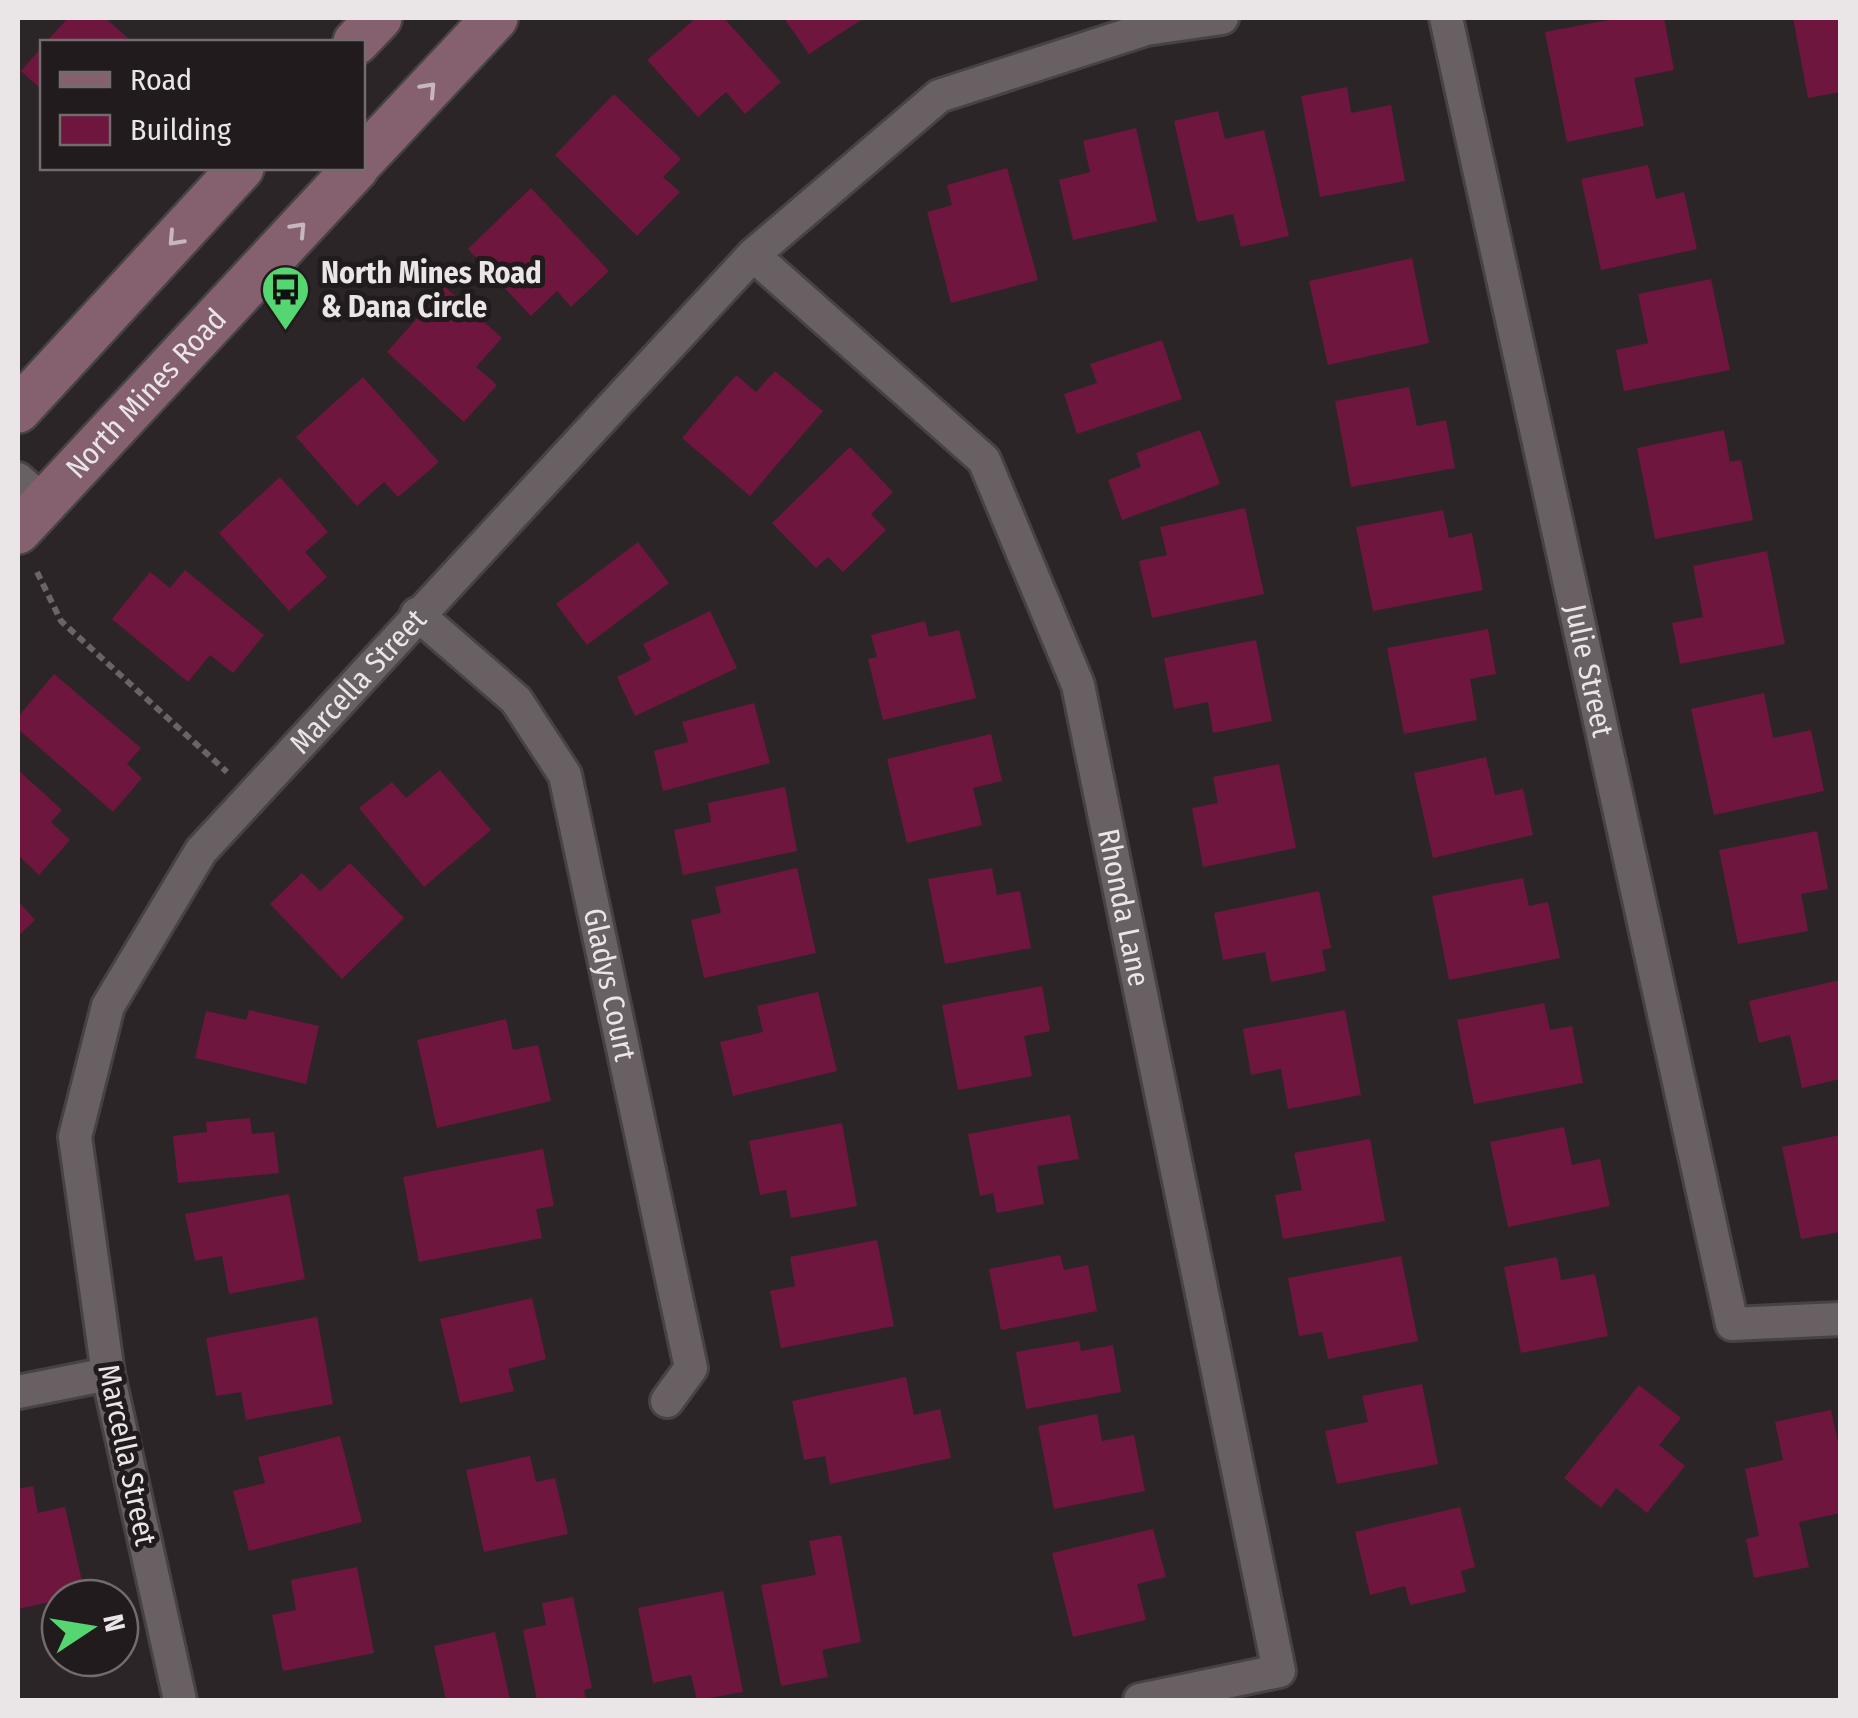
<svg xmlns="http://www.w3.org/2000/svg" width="1858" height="1718" viewBox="0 0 1858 1718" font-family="'Fira Sans Condensed',sans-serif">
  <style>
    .building { fill: #6e163e }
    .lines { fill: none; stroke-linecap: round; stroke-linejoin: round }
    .minor-casing { stroke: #474244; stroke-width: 38 }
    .secondary-casing { stroke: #474244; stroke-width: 50 }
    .path { stroke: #6a6466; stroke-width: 6; stroke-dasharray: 8 5; stroke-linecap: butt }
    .minor { stroke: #686063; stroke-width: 32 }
    .secondary { stroke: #85616f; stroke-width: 45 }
    .oneway { stroke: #c7b7bd }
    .labels { text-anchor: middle; stroke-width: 10; stroke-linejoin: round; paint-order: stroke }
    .poi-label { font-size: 30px; font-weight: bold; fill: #eae5e7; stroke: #221b1d; text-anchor: start }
    .street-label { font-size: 30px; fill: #eae5e7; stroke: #221b1d }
  </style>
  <rect width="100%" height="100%" fill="#2c2527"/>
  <!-- building -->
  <g class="building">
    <path d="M68 18H105L129 39 125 42H46Z"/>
    <path d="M696 18H724L781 82 745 114 726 92 698 117 647 60Z"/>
    <path d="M784 18H864L809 54Z"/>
    <path d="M1619 18H1664L1674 70 1634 78 1644 126 1567 142 1545 32Z"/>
    <path d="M1793 18H1840V92L1808 98Z"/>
    <path d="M42 47V90L21 71Z"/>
    <path d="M1347 87 1351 113 1391 105 1405 181 1320 197 1301 96Z"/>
    <path d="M614 94 681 159 663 177 680 192 637 236 555 155Z"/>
    <path d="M1218 111 1225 139 1264 130 1289 236 1241 247 1233 214 1197 222 1174 121Z"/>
    <path d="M1136 128 1157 221 1073 240 1059 180 1090 172 1083 141Z"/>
    <path d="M1648 165 1656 199 1684 192 1697 249 1601 270 1581 179Z"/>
    <path d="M1007 168 1038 280 951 303 927 212 952 205 947 185Z"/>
    <path d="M531 188 609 271 571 307 557 291 531 316 468 249Z"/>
    <path d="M1412 258 1429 343 1328 365 1309 281Z"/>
    <path d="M1711 279 1730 370 1624 391 1616 350 1648 343 1638 294Z"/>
    <path d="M445 287 502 338 476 367 497 385 464 422 387 352Z"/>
    <path d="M1162 340 1182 399 1077 434 1064 394 1097 383 1090 364Z"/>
    <path d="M775 371 823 411 750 496 682 438 736 375 756 392Z"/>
    <path d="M363 377 439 462 398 497 384 482 357 506 296 437Z"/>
    <path d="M1409 387 1417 426 1446 420 1455 468 1351 487 1335 401Z"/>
    <path d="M1200 430 1220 484 1122 520 1108 480 1141 467 1136 453Z"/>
    <path d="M1724 430 1730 462 1741 460 1753 520 1655 539 1637 448Z"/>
    <path d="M850 447 893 492 871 514 886 530 843 572 828 557 816 568 772 523Z"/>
    <path d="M280 477 328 532 305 552 327 577 289 611 219 533Z"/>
    <path d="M1245 508 1264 594 1152 618 1139 561 1167 555 1160 527Z"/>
    <path d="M1443 510 1449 538 1472 533 1483 590 1373 611 1356 527Z"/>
    <path d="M638 542 669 583 587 645 556 604Z"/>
    <path d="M1767 551 1785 644 1680 664 1672 623 1703 617 1693 566Z"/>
    <path d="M185 570 264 635 233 673 210 655 188 682 112 619 150 572 170 588Z"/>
    <path d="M710 611 737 668 635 716 617 677 651 660 643 644Z"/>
    <path d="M925 621 929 637 959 630 976 698 883 720 868 659 877 657 871 635Z"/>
    <path d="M1488 629 1496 674 1470 679 1477 720 1404 734 1387 648Z"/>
    <path d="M1256 640 1272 721 1213 733 1208 702 1174 709 1164 658Z"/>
    <path d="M54 674 141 748 127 764 142 778 113 812 18 729V717Z"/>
    <path d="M1764 693 1773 738 1811 730 1824 791 1714 815 1691 709Z"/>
    <path d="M754 703 770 763 663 791 654 751 688 742 682 722Z"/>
    <path d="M991 734 1002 781 973 788 982 825 907 843 887 759Z"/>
    <path d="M1486 757 1495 795 1523 789 1533 835 1433 858 1414 773Z"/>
    <path d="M1279 764 1296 848 1203 867 1192 808 1218 803 1213 777Z"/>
    <path d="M18 770 62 810 51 822 70 840 39 875 18 855Z"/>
    <path d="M440 770 491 830 424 887 359 808 392 782 406 798Z"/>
    <path d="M785 787 797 851 683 875 674 830 711 822 708 803Z"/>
    <path d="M1817 831 1828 889 1801 894 1808 931 1738 944 1719 850Z"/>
    <path d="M350 863 404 918 342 979 270 904 302 873 320 891Z"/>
    <path d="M797 868 816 953 704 978 691 920 721 913 715 887Z"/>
    <path d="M992 868 997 895 1020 891 1031 948 945 964 928 879Z"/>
    <path d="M1523 878 1529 906 1548 902 1560 958 1449 980 1432 896Z"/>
    <path d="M1319 891 1331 948 1322 950 1326 971 1271 982 1265 952 1223 960 1214 913Z"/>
    <path d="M18 901 35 920 18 936Z"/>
    <path d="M1840 980V1079L1802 1088 1790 1035 1759 1043 1749 1001Z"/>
    <path d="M1042 986 1050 1031 1024 1036 1032 1076 958 1090 942 1005Z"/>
    <path d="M818 992 837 1071 733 1096 720 1042 763 1032 757 1006Z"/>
    <path d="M1544 1003 1550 1030 1572 1026 1583 1083 1474 1104 1457 1020Z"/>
    <path d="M249 1010 319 1026 306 1084 195 1058 206 1011 246 1020Z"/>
    <path d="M1345 1010 1361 1095 1288 1109 1281 1069 1251 1075 1243 1029Z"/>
    <path d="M506 1019 513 1050 538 1045 551 1101 437 1128 417 1040Z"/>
    <path d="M1070 1115 1079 1159 1037 1166 1044 1204 997 1213 993 1193 980 1196 968 1134Z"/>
    <path d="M250 1118 252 1134 274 1132 279 1173 178 1183 173 1136 207 1132 206 1122Z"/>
    <path d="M842 1123 857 1206 791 1218 786 1190 760 1195 749 1141Z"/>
    <path d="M1564 1127 1572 1165 1600 1159 1610 1206 1508 1227 1490 1142Z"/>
    <path d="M1840 1135V1232L1801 1239 1782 1147Z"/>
    <path d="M1370 1139 1385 1221 1283 1239 1275 1195 1302 1190 1294 1153Z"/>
    <path d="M543 1149 554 1206 536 1209 542 1238 419 1262 403 1177Z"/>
    <path d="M289 1194 305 1279 229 1294 222 1256 195 1261 185 1214Z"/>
    <path d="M877 1240 894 1326 781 1348 770 1291 795 1286 790 1257Z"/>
    <path d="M1060 1255 1064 1270 1088 1265 1097 1311 1001 1330 989 1269Z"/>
    <path d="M1401 1256 1418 1341 1328 1359 1322 1332 1299 1336 1288 1278Z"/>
    <path d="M1557 1257 1561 1280 1595 1274 1608 1336 1521 1353 1504 1267Z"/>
    <path d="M532 1298 546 1359 508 1369 514 1391 460 1403 440 1319Z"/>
    <path d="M317 1317 333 1404 246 1420 241 1392 216 1396 206 1338Z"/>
    <path d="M1079 1341 1081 1351 1113 1345 1121 1392 1026 1409 1016 1352Z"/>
    <path d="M906 1377 914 1415 940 1409 951 1458 830 1484 825 1456 804 1460 792 1401Z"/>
    <path d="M1422 1384 1438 1464 1337 1484 1325 1431 1368 1422 1362 1396Z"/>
    <path d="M1639 1385 1681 1418 1659 1445 1685 1466 1647 1513 1616 1488 1601 1508 1564 1478Z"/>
    <path d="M1831 1410 1840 1452V1513L1799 1522 1809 1567 1754 1578 1746 1539 1759 1536 1745 1469 1783 1460 1775 1422Z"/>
    <path d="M1097 1414 1102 1441 1134 1435 1145 1491 1054 1509 1038 1426Z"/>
    <path d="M340 1436 362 1522 249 1551 233 1491 265 1483 258 1457Z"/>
    <path d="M530 1456 536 1482 555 1478 568 1534 484 1552 466 1470Z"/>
    <path d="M33 1486 38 1513 65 1507 85 1594 18 1609V1489Z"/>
    <path d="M1460 1507 1475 1567 1461 1571 1466 1592 1410 1605 1405 1586 1370 1595 1355 1532Z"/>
    <path d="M1153 1529 1166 1577 1137 1584 1146 1620 1073 1637 1052 1553Z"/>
    <path d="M841 1535 861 1642 822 1650 828 1677 781 1686 761 1585 816 1575 809 1541Z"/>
    <path d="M357 1567 374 1653 283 1671 272 1615 296 1610 291 1580Z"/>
    <path d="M723 1591 743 1692 697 1700 691 1675 653 1683 638 1608Z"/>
    <path d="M573 1597 592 1688 584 1690 586 1700H537L523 1630 546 1625 542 1603Z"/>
    <path d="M495 1632 510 1700H446L434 1646Z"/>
  </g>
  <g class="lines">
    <defs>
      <g id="minor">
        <path id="s1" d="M1446 18 1732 1324 1840 1319"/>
        <path id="s2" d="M753 255 984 460 1078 685 1279 1671 1140 1700"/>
        <path d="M18 479 45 503"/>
        <path id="s3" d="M417 614 516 700 565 775 691 1368 667 1401"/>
        <path d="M18 1392 108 1374"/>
        <path id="s4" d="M180 1700 108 1374 75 1137 108 1006 201 851 753 255 939 96 1146 29 1222 18"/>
      </g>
      <g id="secondary">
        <path d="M356 42 379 18"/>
        <path d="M362 160 495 18"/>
        <path d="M18 410 241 168"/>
        <path id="s5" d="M18 531 356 168"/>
      </g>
    </defs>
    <!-- minor casing -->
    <use href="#minor" class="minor-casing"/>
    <!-- secondary casing -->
    <use href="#secondary" class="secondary-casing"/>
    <!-- path -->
    <path class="path" d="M37 572 61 621 227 772"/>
    <!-- minor -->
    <use href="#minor" class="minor"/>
    <!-- secondary -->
    <use href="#secondary" class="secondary"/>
  </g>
  <!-- one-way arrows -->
  <defs><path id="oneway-chevron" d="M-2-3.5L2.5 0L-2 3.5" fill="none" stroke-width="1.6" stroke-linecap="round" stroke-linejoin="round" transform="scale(2.5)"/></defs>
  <g class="oneway">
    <use href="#oneway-chevron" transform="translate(429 89) rotate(-47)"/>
    <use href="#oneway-chevron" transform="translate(299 229) rotate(-47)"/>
    <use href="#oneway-chevron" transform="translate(175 239) rotate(133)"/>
  </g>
  <!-- icons -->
  <defs>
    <symbol id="bus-pin" viewBox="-11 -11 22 30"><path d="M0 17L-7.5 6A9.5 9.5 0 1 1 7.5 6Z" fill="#56d671" stroke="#221b1d"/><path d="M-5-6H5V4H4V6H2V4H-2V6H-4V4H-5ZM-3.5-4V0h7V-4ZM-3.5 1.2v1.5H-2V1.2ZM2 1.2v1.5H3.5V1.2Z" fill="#111"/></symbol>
  </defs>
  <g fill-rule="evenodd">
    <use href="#bus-pin" x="258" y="262" width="55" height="75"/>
  </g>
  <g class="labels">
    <!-- poi labels -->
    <g class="poi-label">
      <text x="321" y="283">North Mines Road<tspan x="321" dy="34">&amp; Dana Circle</tspan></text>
    </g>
    <!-- street labels -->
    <g class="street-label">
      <text dy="10" stroke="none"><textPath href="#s5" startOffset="188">North Mines Road</textPath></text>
      <text dy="10" stroke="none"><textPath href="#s1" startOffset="668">Julie Street</textPath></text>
      <text dy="10" stroke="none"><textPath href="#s4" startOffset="1120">Marcella Street</textPath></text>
      <text dy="10" stroke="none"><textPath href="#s2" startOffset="780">Rhonda Lane</textPath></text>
      <text dy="10" stroke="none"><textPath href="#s3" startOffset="435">Gladys Court</textPath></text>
      <text transform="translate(127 1455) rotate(78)" y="10">Marcella Street</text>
    </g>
  </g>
  <!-- border -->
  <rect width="1858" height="1718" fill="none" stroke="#eae5e7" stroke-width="40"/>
  <!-- legend -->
  <rect x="40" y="40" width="325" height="130" fill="#221b1d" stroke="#726c6e" stroke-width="2.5"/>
  <rect x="60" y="72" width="50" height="15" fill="#85616f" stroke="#726c6e" stroke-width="2.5"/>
  <text x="130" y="90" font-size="30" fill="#eae5e7">Road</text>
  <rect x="60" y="115" width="50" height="30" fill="#6e163e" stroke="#726c6e" stroke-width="2.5"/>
  <text x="130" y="140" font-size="30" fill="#eae5e7">Building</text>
  <!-- north arrow -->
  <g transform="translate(90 1628) rotate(78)"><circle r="48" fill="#221b1d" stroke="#726c6e" stroke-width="2.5"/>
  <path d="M0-8L18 38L0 25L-18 38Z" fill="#56d671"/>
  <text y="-15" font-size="28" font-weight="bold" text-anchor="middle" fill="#eae5e7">N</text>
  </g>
</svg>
